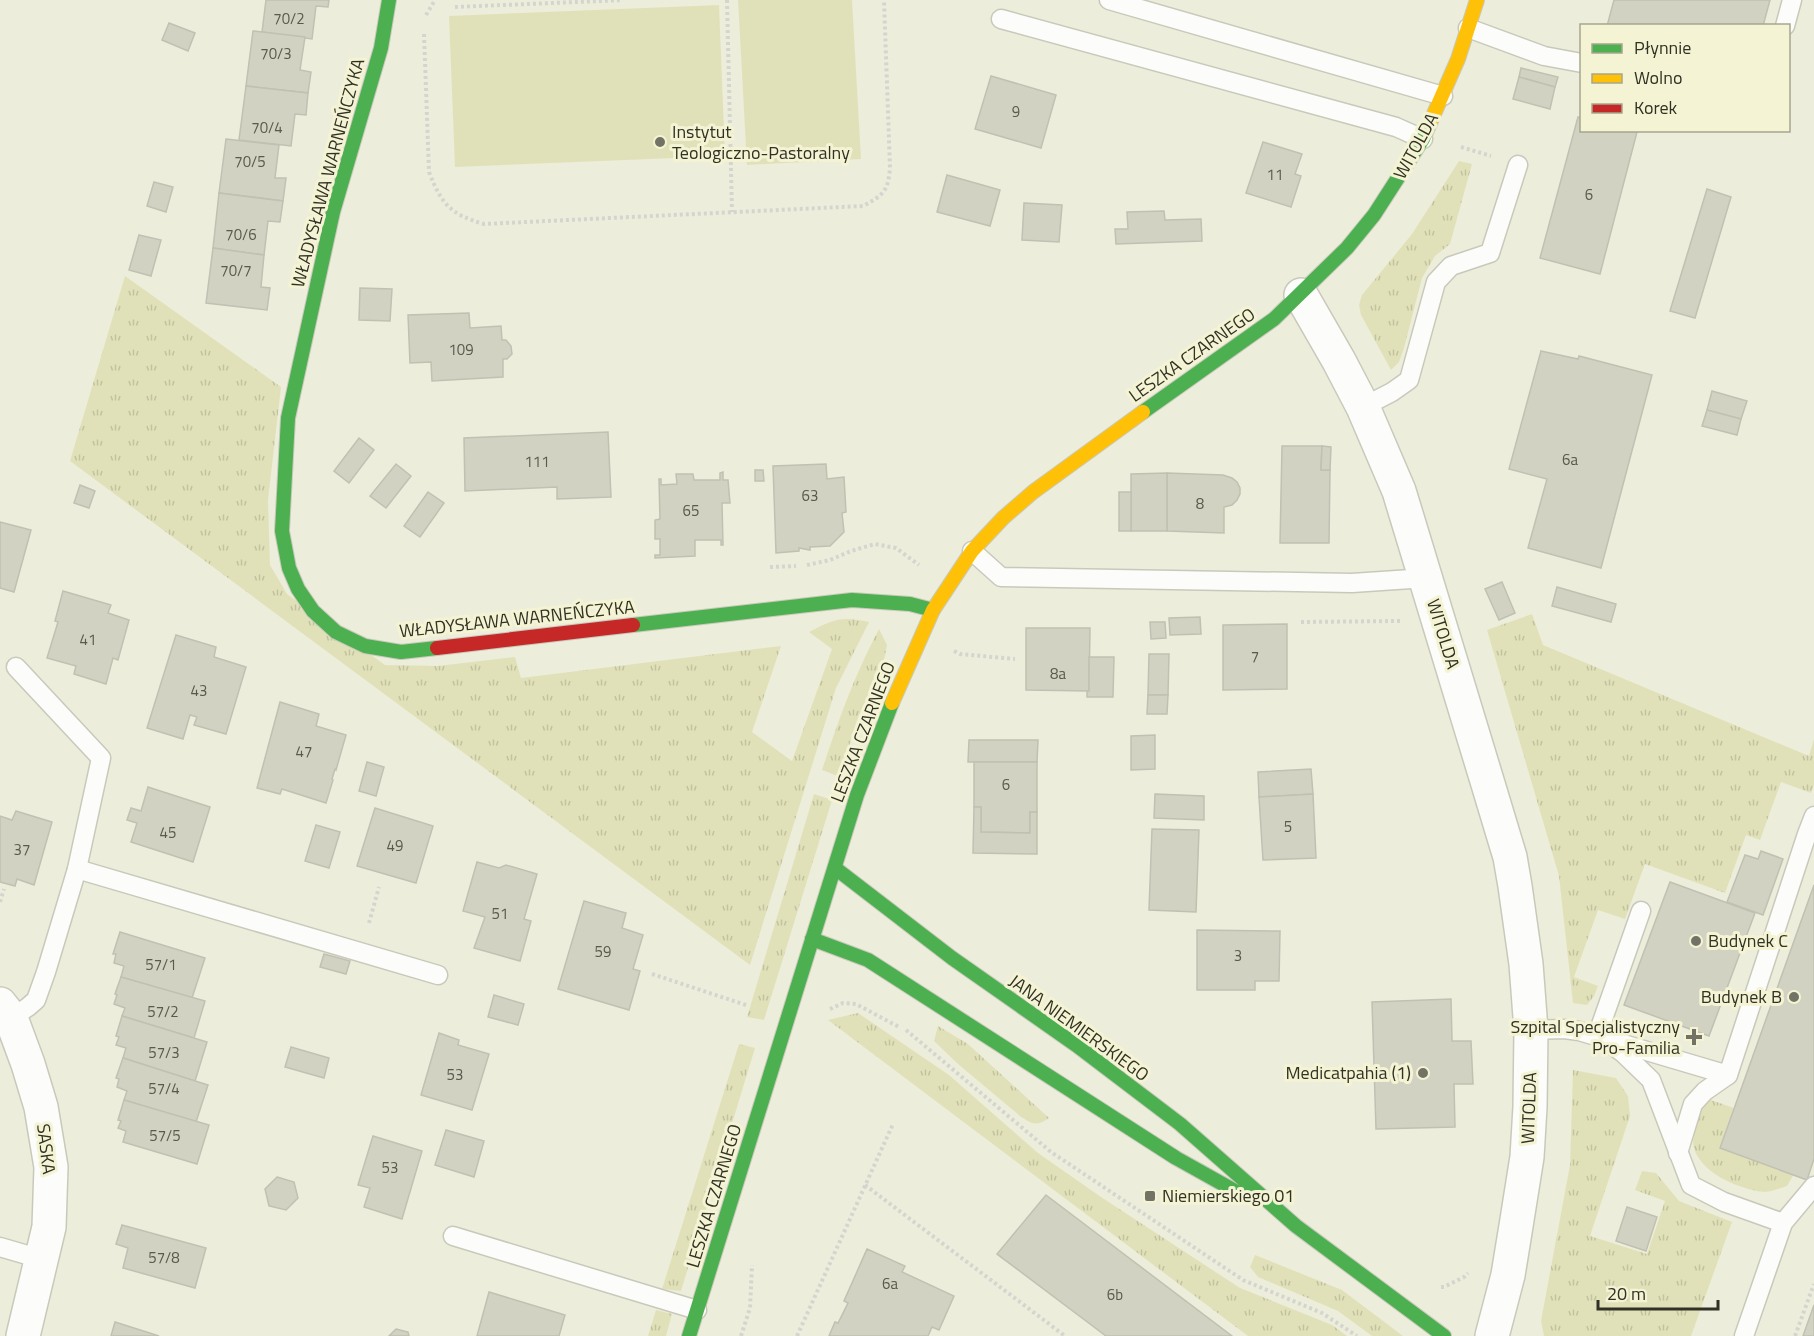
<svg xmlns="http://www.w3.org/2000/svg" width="1814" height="1336" viewBox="0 0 1814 1336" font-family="'Titillium Web',sans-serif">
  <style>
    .grass { fill: url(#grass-tufts) }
    .pitch { fill: #e1e1b9 }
    .building { fill: #d2d2c3; stroke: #c1c1b3; stroke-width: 1.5 }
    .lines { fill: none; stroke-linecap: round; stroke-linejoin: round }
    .lane-casing { stroke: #c9c9bb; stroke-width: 21 }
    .street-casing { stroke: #c9c9bb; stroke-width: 36 }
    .fast-casing { stroke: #c9c9bb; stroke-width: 16 }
    .slow-casing { stroke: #c9c9bb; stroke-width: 16 }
    .jam-casing { stroke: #c9c9bb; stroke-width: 16 }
    .path { stroke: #d5d5d0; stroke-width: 4; stroke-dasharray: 3 3; stroke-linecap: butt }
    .lane { stroke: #fcfcfa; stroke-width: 18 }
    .street { stroke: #fcfcfa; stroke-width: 33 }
    .fast { stroke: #4caf50; stroke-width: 14 }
    .slow { stroke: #ffc107; stroke-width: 14 }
    .jam { stroke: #c62828; stroke-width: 14 }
    .poi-dot { fill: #737365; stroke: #f4f4d4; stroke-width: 2 }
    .labels { text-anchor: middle; stroke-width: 6; stroke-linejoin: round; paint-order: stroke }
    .number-label { font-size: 15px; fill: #59594c }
    .poi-label { font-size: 18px; fill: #313125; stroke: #f4f4d4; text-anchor: start }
    .street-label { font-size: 18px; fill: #313125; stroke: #f4f4d4 }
  </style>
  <defs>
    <pattern id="grass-tufts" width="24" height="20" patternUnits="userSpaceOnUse" patternTransform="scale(1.5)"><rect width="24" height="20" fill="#e1e1b9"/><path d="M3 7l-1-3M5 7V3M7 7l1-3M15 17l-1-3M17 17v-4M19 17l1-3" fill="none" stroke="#c2c29f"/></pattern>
  </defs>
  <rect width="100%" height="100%" fill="#ededdb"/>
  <!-- grass -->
  <g class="grass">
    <path d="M1459 161 1472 164 1450 244 1435 256 1422 278 1404 348 1399 362 1391 370 1361 315 1359 305 1362 295 1412 234Z"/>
    <path d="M125 276 281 387 268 500 270 565 287 594 385 665 438 666 515 657 521 678 781 646 752 732 792 761 832 649 809 632C834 619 842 616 869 622L836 688 750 965 70 461Z"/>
    <path d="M1532 614 1543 645 1809 756 1814 739V785L1811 793 1781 782 1760 840 1746 835 1725 893 1645 864 1625 919 1598 910 1574 977 1598 986 1594 996 1587 1005 1573 1003 1559 876 1487 630Z"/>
    <path d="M879 629 887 645 884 660 857 720 840 777 822 770C838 721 855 674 879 629Z"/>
    <path d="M814 794 832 800 764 1020 747 1017Z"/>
    <path d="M858 1013 949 1075 1038 1153 1101 1197 1240 1288 1332 1325 1347 1336H1248L828 1020Z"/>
    <path d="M938 1026 968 1044 1049 1118C1036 1127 1032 1124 1020 1116L958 1064 934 1041Z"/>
    <path d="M739 1044 755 1048 681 1291 662 1289Z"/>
    <path d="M1573 1070 1616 1078 1628 1096 1630 1116 1590 1236 1647 1254 1665 1201 1635 1190 1642 1171 1656 1173 1679 1201 1732 1222 1691 1336H1544L1541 1321 1570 1165Z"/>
    <path d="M1711 1100 1734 1108 1720 1148 1794 1174 1787 1186C1780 1188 1772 1192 1765 1192 1740 1190 1696 1172 1693 1143 1693 1134 1699 1116 1702 1107Z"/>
    <path d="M1255 1255 1342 1290 1403 1336H1372L1338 1311 1258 1277 1250 1267Z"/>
    <path d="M656 1310 672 1314 666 1336H648Z"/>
  </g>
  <!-- pitch -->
  <g class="pitch">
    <path d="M738 0H852L861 159 747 165Z"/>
    <path d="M719 5 725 156 455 167 449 16Z"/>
  </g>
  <!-- building -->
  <g class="building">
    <path d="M266 0H329L328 7 316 6 312 39 262 32Z"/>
    <path d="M1614 0H1770L1763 26H1607Z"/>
    <path d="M169 23 195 33 188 51 162 40Z"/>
    <path d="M253 31 305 37 300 70 311 72 308 93 246 86Z"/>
    <path d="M1521 68 1558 77 1555 87 1519 77Z"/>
    <path d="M991 76 1056 95 1041 148 975 129Z"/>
    <path d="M1519 77 1555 87 1550 109 1513 99Z"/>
    <path d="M246 86 308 93 306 115 295 114 291 146 239 140Z"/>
    <path d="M1578 117 1582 118V130H1630L1637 132 1600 274 1540 258Z"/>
    <path d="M226 139 279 145 275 178H286L283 201 219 193Z"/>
    <path d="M1263 142 1302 154 1295 174 1301 176 1291 207 1246 193Z"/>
    <path d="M947 175 1000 190 990 226 937 212Z"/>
    <path d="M154 182 173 187 166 212 147 206Z"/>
    <path d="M1707 189 1731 197 1695 318 1670 311Z"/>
    <path d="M219 193 283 201 280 222 268 221 264 255 213 248Z"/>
    <path d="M1024 203 1062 205 1059 242 1022 240Z"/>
    <path d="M1164 211 1165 220 1201 219 1202 241 1116 244 1115 229H1128L1127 212Z"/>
    <path d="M139 235 161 240 151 276 129 270Z"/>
    <path d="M213 248 264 255 261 287 270 288 267 310 206 303Z"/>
    <path d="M360 288 392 289 390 321 359 320Z"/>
    <path d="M469 313 470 328 501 326 502 340H506L511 346 512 354 507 359H503V377L432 381 431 362 410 363 408 315Z"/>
    <path d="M1541 351 1578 359 1579 356 1652 375 1601 568 1528 548 1547 479 1509 469Z"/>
    <path d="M1712 391 1747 401 1741 419 1707 410Z"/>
    <path d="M1707 410 1741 419 1737 435 1702 426Z"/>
    <path d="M608 432 611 497 557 499V487L465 491 464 438Z"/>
    <path d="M359 438 374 450 349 483 334 471Z"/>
    <path d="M1282 446H1322L1321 470H1330L1329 543H1280Z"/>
    <path d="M1322 446 1331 447 1330 470H1321Z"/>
    <path d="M396 464 411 476 386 508 370 496Z"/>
    <path d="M826 464 827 479 844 477 846 512 842 513 844 532 830 546 810 547V550L799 548V551L776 553 773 466Z"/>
    <path d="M755 470H763L764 481H755Z"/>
    <path d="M723 472V480H728L730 503H722L723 545H721V540H695V556L655 558V555H660V539H655V520L660 519 659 479H661V485L677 484 676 474H693L694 480H720V473Z"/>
    <path d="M1167 473 1223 475 1232 478 1237 482 1240 488V494L1237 500 1232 505 1224 507V533L1167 531Z"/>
    <path d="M1167 473V531H1131V474Z"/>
    <path d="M80 485 95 491 89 508 74 503Z"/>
    <path d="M428 492 444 503 420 537 404 526Z"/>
    <rect x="1119" y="492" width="12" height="39"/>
    <path d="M0 522 31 530 14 592 0 588Z"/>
    <path d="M1502 582 1515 613 1499 620 1485 589Z"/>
    <path d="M1557 587 1616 604 1611 622 1552 606Z"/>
    <path d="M63 591 111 605 108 613 129 620 118 660 113 658 106 684 74 674 76 666 47 658 58 622 55 621Z"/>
    <path d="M1200 617 1201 634 1170 635 1169 618Z"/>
    <path d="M1150 622H1165L1166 638 1151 639Z"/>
    <path d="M1287 624V689L1223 690V625Z"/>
    <path d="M1026 628H1090L1089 691 1026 690Z"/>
    <path d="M176 635 216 647 214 657 246 667 226 734 194 725 197 717 190 715 183 739 147 728Z"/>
    <path d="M1149 654H1169L1168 695H1148Z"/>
    <path d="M1089 657H1114L1113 697H1087V691H1089Z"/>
    <path d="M1148 695H1168L1167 714H1147Z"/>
    <path d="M280 702 319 714 316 726 346 735 336 770 335 769 332 779 333 780 326 803 282 789 280 794 257 788Z"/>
    <path d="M1155 735V769L1131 770V736Z"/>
    <path d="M969 740H1038L1037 762H968Z"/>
    <path d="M367 762 384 767 376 796 359 791Z"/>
    <path d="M974 762H1037V812H1030V833L981 832V807H974Z"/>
    <path d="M1311 769 1313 794 1259 797 1258 772Z"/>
    <path d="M148 787 210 807 193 862 131 842 137 823 127 820 131 808 141 811Z"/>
    <path d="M1155 794 1204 796V820L1154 818Z"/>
    <path d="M1313 794 1316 858 1263 860 1259 797Z"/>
    <path d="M974 807H981V832L1030 833V812H1037V854L973 853Z"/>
    <path d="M375 808 433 826 416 883 357 866Z"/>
    <path d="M16 811 52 822 34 885 17 879 15 886 0 882V816L12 820Z"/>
    <path d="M316 825 340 832 329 868 305 861Z"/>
    <path d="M1152 829 1199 830 1196 912 1149 910Z"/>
    <path d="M1761 851 1783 859 1763 915 1727 902 1745 855 1758 859Z"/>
    <path d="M477 862 499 868 506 865 537 874 524 919 531 921 520 961 474 948 485 917 463 911Z"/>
    <path d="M1670 882 1755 913 1709 1036 1624 1005Z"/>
    <path d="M1814 885V1159L1807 1180 1720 1148Z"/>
    <path d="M584 901 626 913 622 928 643 935 633 969 640 971 629 1010 558 989Z"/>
    <path d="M1197 930 1280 931 1279 981H1255V990H1197Z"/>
    <path d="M120 932 205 958 192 998 121 977 124 966 114 963 116 954H113Z"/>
    <path d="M324 954 350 961 346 974 320 967Z"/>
    <path d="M121 977 205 1001 194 1038 122 1016 125 1008 114 1004 117 995 115 994Z"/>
    <path d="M494 995 524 1004 518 1025 488 1017Z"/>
    <path d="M1451 999 1452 1041H1471L1473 1084H1454L1455 1127 1376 1129 1372 1002Z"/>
    <path d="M122 1016 207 1042 195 1081 123 1058 126 1048 116 1045 119 1037 116 1036Z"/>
    <path d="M439 1033 459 1040 458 1045 489 1054 472 1110 421 1095Z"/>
    <path d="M291 1047 329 1058 324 1078 285 1067Z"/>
    <path d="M123 1058 208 1085 196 1122 124 1100 127 1091 117 1087 119 1079 116 1078Z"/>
    <path d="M124 1100 209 1125 197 1164 123 1142 126 1131 118 1128 121 1121 118 1120Z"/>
    <path d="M446 1130 484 1141 474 1177 435 1165Z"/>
    <path d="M373 1136 422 1151 402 1219 364 1207 370 1188 358 1185Z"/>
    <path d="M277 1177 294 1182 298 1198 286 1210 269 1206 265 1189Z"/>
    <path d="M1046 1195 1232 1336H1106L997 1254Z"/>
    <path d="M1627 1207 1657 1217 1646 1251 1616 1241Z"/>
    <path d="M122 1225 206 1248 195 1288 123 1268 128 1248 116 1244Z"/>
    <path d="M867 1249 905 1266 902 1272 954 1296 939 1330 932 1327 928 1336H829L835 1322 838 1323 848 1303 844 1301Z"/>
    <path d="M489 1292 565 1315 559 1336H477Z"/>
    <path d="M1814 1305V1336H1803Z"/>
    <path d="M115 1322 159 1336H111Z"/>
    <path d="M396 1329 408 1332 409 1336H389Z"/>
  </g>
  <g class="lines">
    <defs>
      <g id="lane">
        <path d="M1109 0 1443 96"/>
        <path d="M1001 19 1396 127 1423 139"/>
        <path d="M1785 26 1792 0"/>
        <path d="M1468 28 1544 56 1582 63"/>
        <path d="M1363 407 1392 392 1409 380 1436 282 1451 266 1490 253 1518 165"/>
        <path d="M972 551 1001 577 1352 583 1426 578"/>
        <path d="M77 869 438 975"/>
        <path d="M11 1018 28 1007 36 1000 46 972 77 869 101 758 16 667"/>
        <path d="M1531 1030 1564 1029 1579 1031 1728 1075 1807 834 1814 816"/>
        <path d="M1597 1036 1641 911"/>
        <path d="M1609 1043 1623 1053 1651 1080 1691 1185 1724 1202 1783 1223"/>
        <path d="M1678 1153 1693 1104 1705 1091 1728 1075"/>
        <path d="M453 1236 697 1310"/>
        <path d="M0 1247 41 1259"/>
        <path d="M1744 1336 1783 1223 1814 1186"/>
      </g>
      <g id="street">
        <path d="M1301 295 1339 361 1363 407 1399 491 1488 784 1510 857 1515 886 1526 964 1531 1030 1530 1107 1527 1157 1516 1226 1508 1275 1492 1336"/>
        <path d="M0 1004 11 1018 28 1064 41 1107 51 1167 49 1227 23 1336"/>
      </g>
      <g id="fast">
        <path d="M389 0 381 48 333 212 288 418 282 531 289 568 298 589 313 611 336 632 365 646 401 652 437 648"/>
        <path d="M1143 412 1274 319 1347 248 1374 215 1423 139 1430 123"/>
        <path d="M633 625 852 600 910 604 933 610"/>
        <path d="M835 868 952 958 1076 1045 1180 1124 1296 1226 1444 1336"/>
        <path d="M812 939 868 960 1176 1158 1237 1192"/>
        <path d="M689 1336 857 795 892 703"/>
      </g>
      <g id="slow">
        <path d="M1430 123 1458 59 1477 0"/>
        <path d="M892 703 933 610 972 551 1003 518 1033 492 1143 412"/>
      </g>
      <path id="jam" d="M437 648 633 625"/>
    </defs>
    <!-- lane casing -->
    <use href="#lane" class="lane-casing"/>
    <!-- street casing -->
    <use href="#street" class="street-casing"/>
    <!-- fast casing -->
    <use href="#fast" class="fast-casing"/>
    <!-- slow casing -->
    <use href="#slow" class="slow-casing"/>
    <!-- jam casing -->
    <use href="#jam" class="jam-casing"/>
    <!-- path -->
    <g class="path">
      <path d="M727 0 732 212"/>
      <path d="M455 7 623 0"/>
      <path d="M426 15 435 0"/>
      <path d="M424 34 429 172C442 205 450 214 484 224L863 206C883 195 888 192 890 168L884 0"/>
      <path d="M1461 147 1491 156"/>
      <path d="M807 565 830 560 851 551 875 544 896 548 919 565"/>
      <path d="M770 567 796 566"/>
      <path d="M1301 622 1400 621"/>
      <path d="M954 651 960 654 1015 659"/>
      <path d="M0 902 4 889"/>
      <path d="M369 923 379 887"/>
      <path d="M652 974 746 1005"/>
      <path d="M830 1009 843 1003 856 1004 899 1027"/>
      <path d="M906 1030 1051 1152 1243 1280 1322 1313 1357 1336"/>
      <path d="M865 1185 1065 1336"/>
      <path d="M1441 1287H1444L1464 1277 1468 1273"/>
      <path d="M741 1336 750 1308 752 1265"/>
      <path d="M797 1336 893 1124"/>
      <path d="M1795 1336 1814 1284"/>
    </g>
    <!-- lane -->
    <use href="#lane" class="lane"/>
    <!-- street -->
    <use href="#street" class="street"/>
    <!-- fast -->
    <use href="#fast" class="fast"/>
    <!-- slow -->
    <use href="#slow" class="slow"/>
    <!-- jam -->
    <use href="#jam" class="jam"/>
  </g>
  <!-- markers -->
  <g class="poi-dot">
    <circle cx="660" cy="142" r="6"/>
    <circle cx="1696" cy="941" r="6"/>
    <circle cx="1794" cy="997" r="6"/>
    <path d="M1691 1028h6v6h6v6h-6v6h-6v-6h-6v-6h6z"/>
    <circle cx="1423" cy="1073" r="6"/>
    <rect x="1144" y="1190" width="12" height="12" rx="3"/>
  </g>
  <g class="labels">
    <!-- number labels -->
    <g class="number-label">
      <text x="289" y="24">70/2</text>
      <text x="276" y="59">70/3</text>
      <text x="1016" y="117">9</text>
      <text x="267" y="133">70/4</text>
      <text x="250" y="167">70/5</text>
      <text x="1275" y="180">11</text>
      <text x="1589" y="200">6</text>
      <text x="241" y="240">70/6</text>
      <text x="236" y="276">70/7</text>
      <text x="461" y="355">109</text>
      <text x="1570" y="465">6a</text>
      <text x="537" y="467">111</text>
      <text x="810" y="501">63</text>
      <text x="1200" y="509">8</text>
      <text x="691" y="516">65</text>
      <text x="88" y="645">41</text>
      <text x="1255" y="662">7</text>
      <text x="1058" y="679">8a</text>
      <text x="199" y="696">43</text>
      <text x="304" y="757">47</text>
      <text x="1006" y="790">6</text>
      <text x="1288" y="832">5</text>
      <text x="168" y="838">45</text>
      <text x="395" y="851">49</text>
      <text x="22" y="855">37</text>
      <text x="500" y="919">51</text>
      <text x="603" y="957">59</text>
      <text x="1238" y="961">3</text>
      <text x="161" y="970">57/1</text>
      <text x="163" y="1017">57/2</text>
      <text x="164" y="1058">57/3</text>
      <text x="455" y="1080">53</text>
      <text x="164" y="1094">57/4</text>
      <text x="165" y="1141">57/5</text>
      <text x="390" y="1173">53</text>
      <text x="164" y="1263">57/8</text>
      <text x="890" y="1289">6a</text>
      <text x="1115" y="1300">6b</text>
    </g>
    <!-- poi labels -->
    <g class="poi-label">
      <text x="672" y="138">Instytut<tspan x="672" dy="21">Teologiczno-Pastoralny</tspan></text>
      <text x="1708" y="947">Budynek C</text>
      <text x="1782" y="1003" text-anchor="end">Budynek B</text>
      <text x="1680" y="1033" text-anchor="end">Szpital Specjalistyczny<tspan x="1680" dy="21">Pro-Familia</tspan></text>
      <text x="1411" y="1079" text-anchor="end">Medicatpahia (1)</text>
      <text x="1162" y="1202">Niemierskiego 01</text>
    </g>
    <!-- street labels -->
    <g class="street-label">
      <text transform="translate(1416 146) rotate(-61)" y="6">WITOLDA</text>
      <text transform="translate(328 173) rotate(-75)" y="6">WŁADYSŁAWA WARNEŃCZYKA</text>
      <text transform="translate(1192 355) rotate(-35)" y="6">LESZKA CZARNEGO</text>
      <text transform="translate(517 619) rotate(-6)" y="6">WŁADYSŁAWA WARNEŃCZYKA</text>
      <text transform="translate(1443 634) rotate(73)" y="6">WITOLDA</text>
      <text transform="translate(863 732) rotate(-69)" y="6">LESZKA CZARNEGO</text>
      <text transform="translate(1079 1028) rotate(36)" y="6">JANA NIEMIERSKIEGO</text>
      <text transform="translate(1529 1108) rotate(-88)" y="6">WITOLDA</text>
      <text transform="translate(46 1149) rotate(83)" y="6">SASKA</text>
      <text transform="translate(714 1196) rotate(-73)" y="6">LESZKA CZARNEGO</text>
    </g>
  </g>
  <!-- legend -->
  <rect x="1580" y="24" width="210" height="108" fill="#f4f4d4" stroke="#a6a68e" stroke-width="1.5"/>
  <rect x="1592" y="44" width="30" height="9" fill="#4caf50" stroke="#a6a68e" stroke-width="1.5"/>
  <text x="1634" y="54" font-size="18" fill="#313125">Płynnie</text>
  <rect x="1592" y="74" width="30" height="9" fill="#ffc107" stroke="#a6a68e" stroke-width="1.5"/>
  <text x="1634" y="84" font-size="18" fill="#313125">Wolno</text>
  <rect x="1592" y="104" width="30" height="9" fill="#c62828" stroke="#a6a68e" stroke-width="1.5"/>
  <text x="1634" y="114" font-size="18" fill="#313125">Korek</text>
  <!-- scale -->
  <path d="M1598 1300v9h120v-9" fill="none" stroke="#313125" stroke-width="3"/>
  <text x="1607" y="1300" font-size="18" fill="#313125" stroke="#f4f4d4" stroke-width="4.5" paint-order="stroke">20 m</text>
</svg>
